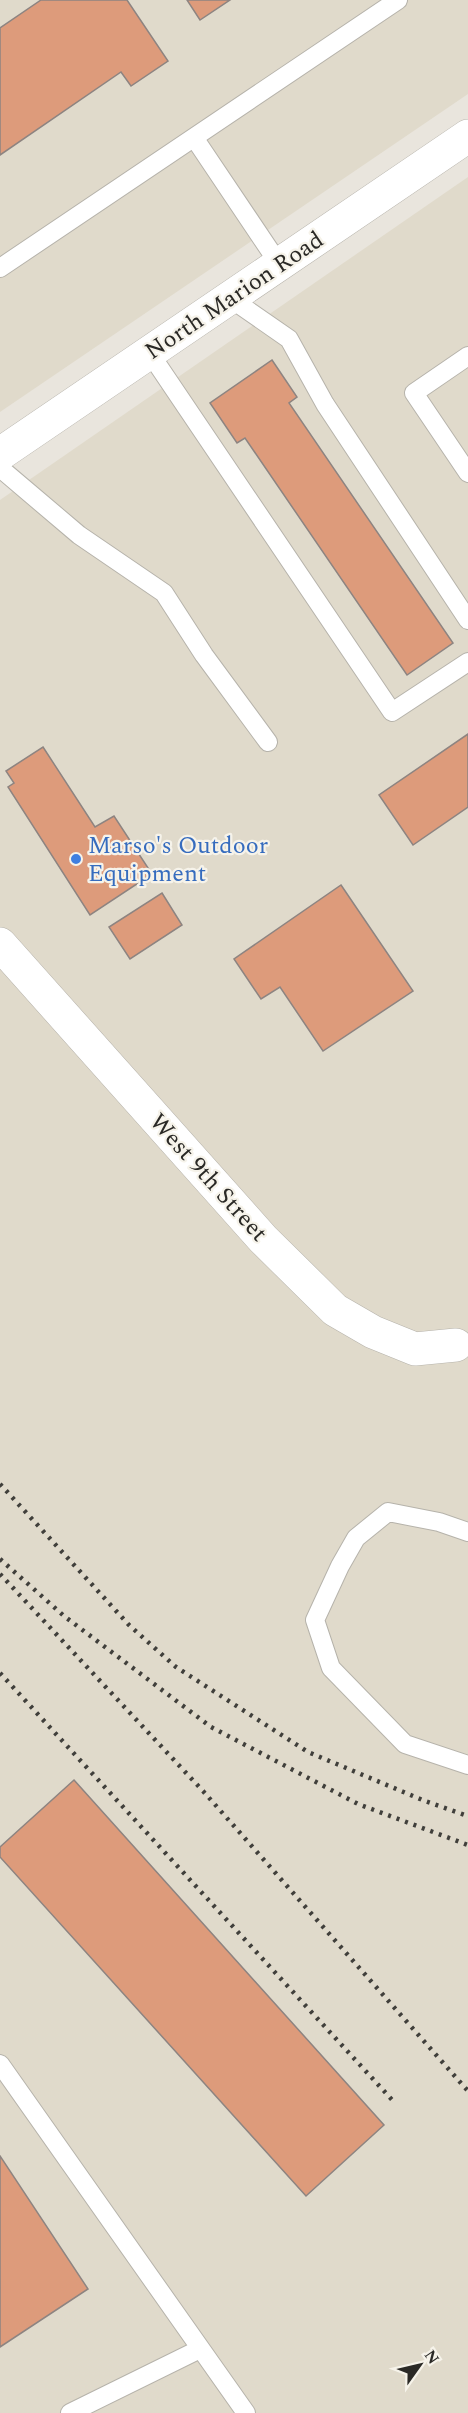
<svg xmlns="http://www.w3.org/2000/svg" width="468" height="2413" viewBox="0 0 468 2413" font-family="Spectral,serif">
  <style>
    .built { fill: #e0dacb }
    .building { fill: #dd9b7b; stroke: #8d8481; stroke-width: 1.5 }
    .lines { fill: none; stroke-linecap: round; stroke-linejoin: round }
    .lane-casing { stroke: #b6b3ab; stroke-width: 20 }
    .street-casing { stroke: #b6b3ab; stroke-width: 34 }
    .secondary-casing { stroke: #b6b3ab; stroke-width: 34 }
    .lane { stroke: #fff; stroke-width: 18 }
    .street { stroke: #fff; stroke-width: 33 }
    .secondary { stroke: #fff; stroke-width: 33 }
    .rail { stroke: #403f3b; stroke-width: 4.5; stroke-dasharray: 3 6; stroke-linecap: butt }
    .shop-dot { fill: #3f7fe0; stroke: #f6f3ea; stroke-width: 2 }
    .labels { text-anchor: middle; stroke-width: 4.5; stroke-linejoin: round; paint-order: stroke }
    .street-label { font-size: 24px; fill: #2a2926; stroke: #f6f3ea }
    .shop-label { font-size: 24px; fill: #366cbe; stroke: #f6f3ea; text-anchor: start }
  </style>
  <rect width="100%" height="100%" fill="#e9e5dd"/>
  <!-- built -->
  <g class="built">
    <path d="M0 0H468V94L0 412Z"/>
    <path d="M468 177V2413H0V500Z"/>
  </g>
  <!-- building -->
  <g class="building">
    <path d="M41 0H127L168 61 131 86 121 72 0 155V28Z"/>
    <path d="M187 0H230L200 20Z"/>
    <path d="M272 360 297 397 289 403 453 643 407 675 245 438 237 443 210 403Z"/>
    <path d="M468 734V807L413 845 379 795Z"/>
    <path d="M43 747 95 827 114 816 152 874 90 915 8 787 14 783 6 771Z"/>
    <path d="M341 885 413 991 323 1051 280 987 261 999 234 959Z"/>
    <path d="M162 893 182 925 130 959 109 927Z"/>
    <path d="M74 1780 384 2125 306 2196 0 1857V1847Z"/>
    <path d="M0 2156 88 2289 0 2347Z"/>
  </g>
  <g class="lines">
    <defs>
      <g id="lane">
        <path d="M195 139 279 264"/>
        <path d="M0 268 398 0"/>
        <path d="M230 298 289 339 325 404 468 620"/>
        <path d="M149 352 392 712 468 662"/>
        <path d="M468 356 414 393 468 473"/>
        <path d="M0 468 79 535 164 593 204 655 268 742"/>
        <path d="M468 1532 439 1522 388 1512 356 1538 340 1566 315 1620 331 1668 405 1744 468 1765"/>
        <path d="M0 2064 246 2413"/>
        <path d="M70 2413 200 2349"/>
      </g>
      <path id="street" d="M0 944 263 1239 335 1310 373 1332 415 1349 456 1345"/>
      <path id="secondary" d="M0 454 468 136"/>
    </defs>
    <!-- lane casing -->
    <use href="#lane" class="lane-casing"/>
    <!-- street casing -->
    <use href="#street" class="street-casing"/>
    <!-- secondary casing -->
    <use href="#secondary" class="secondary-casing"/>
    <!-- lane -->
    <use href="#lane" class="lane"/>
    <!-- street -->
    <use href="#street" class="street"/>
    <!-- secondary -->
    <use href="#secondary" class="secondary"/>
    <!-- rail -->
    <g class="rail">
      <path d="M0 1484 129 1625 176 1667 308 1752 425 1801 468 1816"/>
      <path d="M0 1559 64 1616 211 1727 358 1804 468 1845"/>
      <path d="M0 1574 203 1791 468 2091"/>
      <path d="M0 1673 395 2103"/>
    </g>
  </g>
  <!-- markers -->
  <circle class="shop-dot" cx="76" cy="859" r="6"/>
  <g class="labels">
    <!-- street labels -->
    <g class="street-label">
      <text transform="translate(234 295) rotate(-34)" y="8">North Marion Road</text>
      <text transform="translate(209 1177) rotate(48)" y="8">West 9th Street</text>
    </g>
    <!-- shop labels -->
    <g class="shop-label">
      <text x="88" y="853">Marso's Outdoor<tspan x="88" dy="28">Equipment</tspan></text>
    </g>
  </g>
  <!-- north arrow -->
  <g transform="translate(420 2365) rotate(56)" stroke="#f6f3ea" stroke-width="4.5" paint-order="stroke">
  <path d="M0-4.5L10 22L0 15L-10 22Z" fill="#2a2926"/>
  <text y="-9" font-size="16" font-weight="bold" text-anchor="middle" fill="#2a2926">N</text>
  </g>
</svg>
